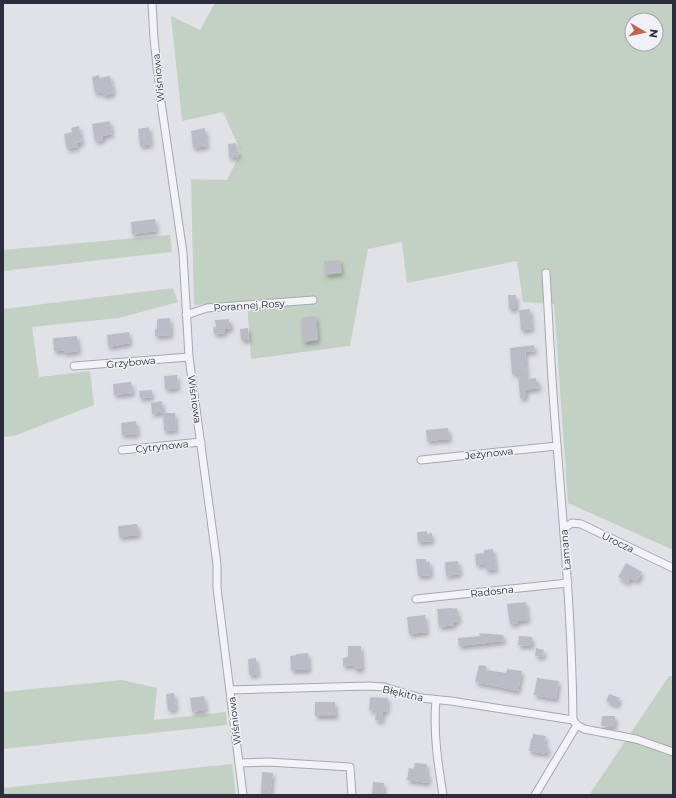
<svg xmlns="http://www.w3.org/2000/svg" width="676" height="798" viewBox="0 0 676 798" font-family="Montserrat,sans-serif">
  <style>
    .green { fill: #c3d1c4; fill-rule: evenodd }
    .building { fill: #bcbcc7; filter: url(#shadow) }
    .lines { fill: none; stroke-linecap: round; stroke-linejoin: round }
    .minor-casing { stroke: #a7a7b2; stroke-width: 9 }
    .minor { stroke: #f3f3f7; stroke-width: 7 }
    .labels { text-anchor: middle; stroke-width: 3; stroke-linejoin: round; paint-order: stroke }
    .street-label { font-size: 10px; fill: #2b2c3e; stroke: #f0f1f6 }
  </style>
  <defs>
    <filter id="shadow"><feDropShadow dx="2" dy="3.5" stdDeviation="2" flood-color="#0004"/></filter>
  </defs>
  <rect width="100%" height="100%" fill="#e1e1e8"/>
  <!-- green -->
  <g class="green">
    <path d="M215 3H673V550L568 503 554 304 523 302 517 261 407 283 402 242 368 249 350 346 251 359 247 301 194 305 191 179 227 180 241 152 223 112 182 121 171 16 200 30ZM632 20H656V44H632Z"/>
    <path d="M170 235 172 252 3 271V250Z"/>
    <path d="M173 288 178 302 119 318 32 327 39 377 90 371 94 405 14 436 3 437V309Z"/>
    <path d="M669 676H673V795H589Z"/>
    <path d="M122 680 157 688 154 720 226 712 227 725 3 749V692Z"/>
    <path d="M232 764 236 795H3V788Z"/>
  </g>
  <!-- building -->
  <g class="building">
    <path d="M99 75 100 78 110 76 114 93 103 96V92L95 93 92 77Z"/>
    <path d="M110 121 112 134 103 136V140L95 141 92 124Z"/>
    <path d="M79 126 82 143H77L78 147 67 149 64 134 72 132 71 128Z"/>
    <path d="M149 127 151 144 140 146 138 129Z"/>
    <path d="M205 128 207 146 193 148 191 131Z"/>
    <path d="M236 143 238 156 229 158 228 144Z"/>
    <path d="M155 219 157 231 132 234 131 222Z"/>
    <path d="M340 260 342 273 325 275 324 261Z"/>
    <path d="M508 295H516V309H509Z"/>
    <path d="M530 309 532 329 521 330 519 310Z"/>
    <path d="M316 316 318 340 303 342 301 318Z"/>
    <path d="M170 318 171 335 155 336V329H157V319Z"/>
    <path d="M229 319V323L231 322V329H225V333L214 334 213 327H216L215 320Z"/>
    <path d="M248 328 249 340H241L240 329Z"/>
    <path d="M129 332 130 343 108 347 107 335Z"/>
    <path d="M77 336 79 351 64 353V351H54L53 338Z"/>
    <path d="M534 345 535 351 525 352 527 379 536 378V382H539V388L526 390V398H520L518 374H512L510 348Z"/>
    <path d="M177 375 178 388 165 389 164 376Z"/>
    <path d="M131 382 133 393 114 395 113 384Z"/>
    <path d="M152 390V397L140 398 139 391Z"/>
    <path d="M162 401 163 412 152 414 151 403Z"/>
    <path d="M163 413H175L176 430 164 431Z"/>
    <path d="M136 421 138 434 122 435 121 423Z"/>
    <path d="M448 428 450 439 427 441 426 430Z"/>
    <path d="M137 524 139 535 119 537 118 526Z"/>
    <path d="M427 531V534L432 533V541L418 542 417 532Z"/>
    <path d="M493 549 496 569 486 570 485 564 476 565 475 554 484 553V550Z"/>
    <path d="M416 559H426V562H430L431 575 418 576Z"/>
    <path d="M458 561 460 574 446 576 445 562Z"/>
    <path d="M626 563 642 572 637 581 630 578 628 583 618 577Z"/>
    <path d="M526 602 528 620 518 621V623L510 624 507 604Z"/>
    <path d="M453 608V609L457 608 459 621 454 622V625L439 627 437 609Z"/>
    <path d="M425 615 427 632 409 634 407 617Z"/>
    <path d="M479 633 503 635 504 641 459 646 458 638 480 636Z"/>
    <path d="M519 636 532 637V646L518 645Z"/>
    <path d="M348 646H361L362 669H354V665L343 666V658L348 657Z"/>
    <path d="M536 648 544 650 543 657 535 656Z"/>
    <path d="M308 653 309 670H291L290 656 296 655V654Z"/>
    <path d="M256 658 258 674 249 675 248 659Z"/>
    <path d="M479 665 486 666V670L506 673 507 669 522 671 518 691 475 682Z"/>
    <path d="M537 678 559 681 556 699 534 695Z"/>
    <path d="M174 693 176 709 168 710 166 694Z"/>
    <path d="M609 694 620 698 617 705 606 701Z"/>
    <path d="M204 696 206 710 192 712 190 698Z"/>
    <path d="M370 697 388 698 387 712 383 711 382 721 375 720 376 711 369 710Z"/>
    <path d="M315 702H335L336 716H315Z"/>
    <path d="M602 716H615V727L601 726Z"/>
    <path d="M533 734 546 736 544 745 548 746 547 754 529 751 531 739H532Z"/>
    <path d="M415 763 427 764 426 774H429L428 783 407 780 409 768 414 769Z"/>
    <path d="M262 772 273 773 270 795H261Z"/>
    <path d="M373 782 384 783 383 795H372Z"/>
  </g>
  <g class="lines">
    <defs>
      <g id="minor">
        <path d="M152 3 154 39 161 102 183 253 189 357 217 564V588L243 795"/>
        <path d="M546 273C549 323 551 372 555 421 563 521 572 620 573 720L577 725 584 729 636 739 673 752"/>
        <path d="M186 315 207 308 313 300"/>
        <path d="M74 366 189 357"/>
        <path d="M122 450 201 442"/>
        <path d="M421 460 557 446"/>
        <path d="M564 528 572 523 581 524 673 568"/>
        <path d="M416 599 568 583"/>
        <path d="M230 690 368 686 384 687 421 698 451 701 573 720"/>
        <path d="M436 700C433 732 438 764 443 795"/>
        <path d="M239 763 268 762 350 767 352 795"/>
        <path d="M535 795 577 725"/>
      </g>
    </defs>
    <!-- minor casing -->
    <use href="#minor" class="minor-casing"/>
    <!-- minor -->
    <use href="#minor" class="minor"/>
  </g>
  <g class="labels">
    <!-- street labels -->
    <g class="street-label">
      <text transform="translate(158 78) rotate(-96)" y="4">Wiśniowa</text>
      <text transform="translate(249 305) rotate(-4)" y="4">Porannej Rosy</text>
      <text transform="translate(131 362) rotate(-5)" y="4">Grzybowa</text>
      <text transform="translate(195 399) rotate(82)" y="4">Wiśniowa</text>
      <text transform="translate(162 446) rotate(-6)" y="4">Cytrynowa</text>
      <text transform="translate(489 453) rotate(-6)" y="4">Jeżynowa</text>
      <text transform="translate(618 542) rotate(26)" y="4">Urocza</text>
      <text transform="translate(565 550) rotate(-95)" y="4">Łamana</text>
      <text transform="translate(492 591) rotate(-6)" y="4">Radosna</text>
      <text transform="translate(403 693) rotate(13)" y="4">Błękitna</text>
      <text transform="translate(234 721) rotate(-97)" y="4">Wiśniowa</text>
    </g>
  </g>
  <!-- border -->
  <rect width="676" height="798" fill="none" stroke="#2b2c3e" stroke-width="8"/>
  <!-- north arrow -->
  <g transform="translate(644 32) rotate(99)"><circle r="19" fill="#f0f1f6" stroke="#a1a2ac"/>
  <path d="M0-3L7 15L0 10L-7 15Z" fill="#bf6453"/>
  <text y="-6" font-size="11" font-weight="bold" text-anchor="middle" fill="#2b2c3e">N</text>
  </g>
</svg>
